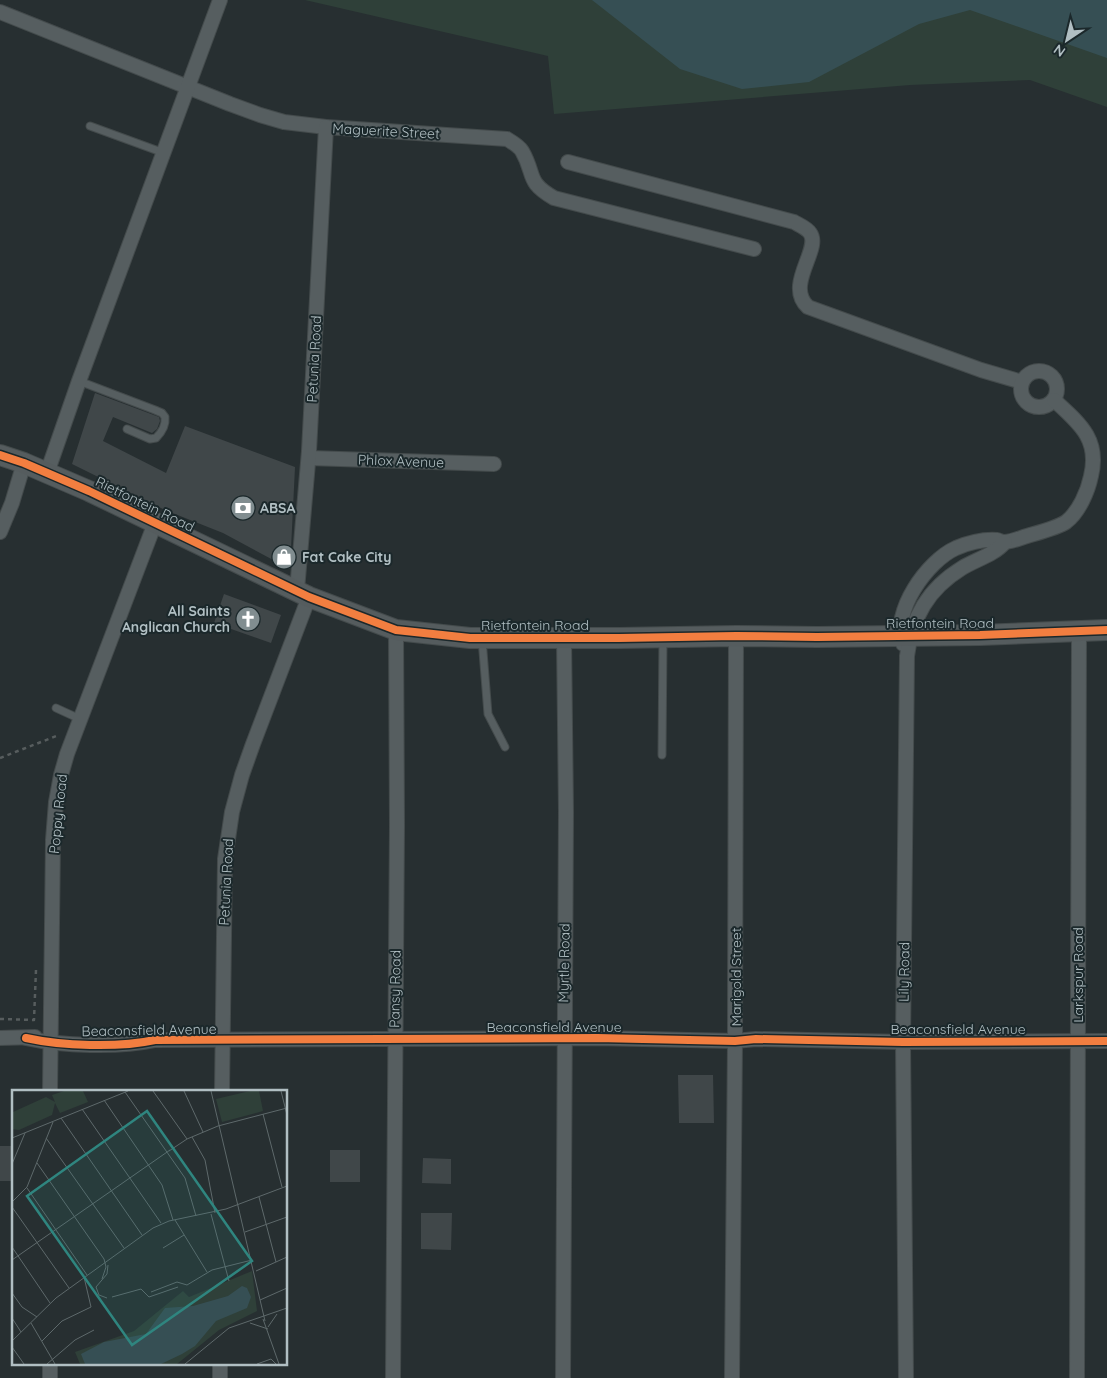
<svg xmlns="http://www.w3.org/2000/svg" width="1107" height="1378" viewBox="0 0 1107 1378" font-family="Quicksand,sans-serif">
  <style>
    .green { fill: #2f4039 }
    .water { fill: #364f54 }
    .building { fill: #404749 }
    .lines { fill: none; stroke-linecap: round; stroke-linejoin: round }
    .lane-casing { stroke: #444b4c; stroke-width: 9 }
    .street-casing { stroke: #444b4c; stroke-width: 16 }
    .secondary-casing { stroke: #444b4c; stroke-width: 22 }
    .path { stroke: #575d5e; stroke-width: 2.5; stroke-dasharray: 4 4; stroke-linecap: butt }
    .lane { stroke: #565e60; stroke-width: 7 }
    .street { stroke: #565e60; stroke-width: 14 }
    .secondary { stroke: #555c5e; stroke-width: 20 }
    .cycleway-casing { stroke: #1b282b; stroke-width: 11 }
    .cycleway { stroke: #f27e40; stroke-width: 8 }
    .labels { text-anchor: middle; stroke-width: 4; stroke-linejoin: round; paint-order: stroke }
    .street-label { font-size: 14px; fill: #b1bfc3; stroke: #1b282b }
    .poi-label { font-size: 14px; font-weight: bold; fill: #b1bfc3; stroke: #1b282b; text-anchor: start }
    .inset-road { fill: none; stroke: #5e696b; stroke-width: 1 }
    .view { fill: #2f857f; fill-opacity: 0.15; stroke: #2f857f; stroke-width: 2.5 }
    .inset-edge { fill: none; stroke: #b1bfc3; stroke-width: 2.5 }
  </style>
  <rect width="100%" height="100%" fill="#272f31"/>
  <!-- green -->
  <path class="green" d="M305 0H1107V107L1030 80 910 85 554 114 548 56Z"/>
  <!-- water -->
  <path class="water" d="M592 0H1107V58L970 10 919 24 809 82 742 89 680 69Z"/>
  <!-- building -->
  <g class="building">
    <path d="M95 393 159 417 160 421 157 429 152 433 113 417 103 441 166 473 185 426 295 467 290 569 223 533 165 510 72 464Z"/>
    <path d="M224 594 281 615 271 643 214 623Z"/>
    <path d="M678 1075H713L714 1123H679Z"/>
    <rect x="0" y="1146" width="14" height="35"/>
    <rect x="330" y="1150" width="30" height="32"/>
    <path d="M423 1158 451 1159V1184L422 1183Z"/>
    <path d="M421 1213H452L451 1250 421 1249Z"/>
  </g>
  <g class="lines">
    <defs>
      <g id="lane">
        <path d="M90 126 164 153"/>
        <path d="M79 381 155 410 162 413 165 417C166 426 162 432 156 438L150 439 127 429"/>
        <path d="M482 639 488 714 505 747"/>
        <path d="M56 708 80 719"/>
        <path d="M662 755 663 638"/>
      </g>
      <g id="street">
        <path d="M0 12 230 104 260 115 284 122 326 127 507 139C512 142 519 146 522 151 536 175 525 181 554 198L754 249"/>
        <path d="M568 162 794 222C799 225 807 228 810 233 822 249 784 285 808 307L981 370 1022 382"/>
        <circle cx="1039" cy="389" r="18"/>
        <path d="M309 458 494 464"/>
        <path d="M47 473 79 381 220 0"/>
        <path d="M0 532 12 503 24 463"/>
        <path d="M297 590 309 451 326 127"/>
        <path d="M903 644C891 612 927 561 956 548 968 543 984 539 997 540 1000 541 1002 542 1004 542 1011 542 1020 538 1027 536 1037 533 1057 528 1066 522 1079 512 1088 491 1091 476 1100 439 1079 423 1054 400"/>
        <path d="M0 1038 35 1037"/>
        <path d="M26 1038C62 1046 118 1048 155 1040L597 1038 735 1041 756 1039 903 1042 1107 1041"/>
        <path d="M50 1092 53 840 56 802 61 775 67 754 155 523"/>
        <path d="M222 1092 225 859 232 812 242 775 253 744 309 597"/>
        <path d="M220 1364V1378"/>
        <path d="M50 1378V1364"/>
        <path d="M393 1378 397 825 396 630"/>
        <path d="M563 1378 566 812 564 638"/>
        <path d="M732 1378 735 1041 736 636"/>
        <path d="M906 1378 903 1042 907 656C912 617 928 589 962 568 977 559 994 555 1005 542"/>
        <path d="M1077 1378 1079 632"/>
      </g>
      <path id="secondary" d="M0 455 24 463 89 491 309 597 396 630 470 638H619L736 636 817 637 980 635 1107 630"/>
    </defs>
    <!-- lane casing -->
    <use href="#lane" class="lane-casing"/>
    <!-- street casing -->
    <use href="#street" class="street-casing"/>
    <!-- secondary casing -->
    <use href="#secondary" class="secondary-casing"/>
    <!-- path -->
    <g class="path">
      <path d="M0 758 59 735"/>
      <path d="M0 1019 34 1020 36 970"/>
    </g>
    <!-- lane -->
    <use href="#lane" class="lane"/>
    <!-- street -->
    <use href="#street" class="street"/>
    <!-- secondary -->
    <use href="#secondary" class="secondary"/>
    <defs>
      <g id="cycleway">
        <path d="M0 455 24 463 89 491 309 597 396 630 470 638H619L736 636 817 637 980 635 1107 630"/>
        <path d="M26 1038C62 1046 118 1048 155 1040L597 1038 735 1041 756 1039 903 1042 1107 1041"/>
      </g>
    </defs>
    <!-- cycleway casing -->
    <use href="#cycleway" class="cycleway-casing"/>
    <!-- cycleway -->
    <use href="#cycleway" class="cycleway"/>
  </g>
  <!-- icons -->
  <defs>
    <symbol id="bank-disc" viewBox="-11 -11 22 22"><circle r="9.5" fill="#818d90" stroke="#1b282b"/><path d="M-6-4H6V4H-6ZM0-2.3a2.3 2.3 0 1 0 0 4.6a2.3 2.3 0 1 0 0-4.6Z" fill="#fff"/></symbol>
    <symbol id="shop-disc" viewBox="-11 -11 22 22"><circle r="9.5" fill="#818d90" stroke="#1b282b"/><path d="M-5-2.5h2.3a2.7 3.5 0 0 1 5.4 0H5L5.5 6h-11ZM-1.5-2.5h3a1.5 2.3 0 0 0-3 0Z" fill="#fff"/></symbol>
    <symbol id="church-disc" viewBox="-11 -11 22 22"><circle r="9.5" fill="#818d90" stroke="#1b282b"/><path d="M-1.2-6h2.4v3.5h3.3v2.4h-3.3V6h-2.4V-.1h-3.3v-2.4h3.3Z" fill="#fff"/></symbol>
  </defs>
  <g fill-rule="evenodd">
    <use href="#bank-disc" x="229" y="494" width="28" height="28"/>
    <use href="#shop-disc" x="270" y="543" width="28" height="28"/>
    <use href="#church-disc" x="234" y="605" width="28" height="28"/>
  </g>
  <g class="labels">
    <!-- street labels -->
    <g class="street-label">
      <text transform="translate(386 131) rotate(3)" y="5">Maguerite Street</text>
      <text transform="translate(314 359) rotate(-87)" y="5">Petunia Road</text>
      <text transform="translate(401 461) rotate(2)" y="5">Phlox Avenue</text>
      <text transform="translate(145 504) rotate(26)" y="5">Rietfontein Road</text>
      <text x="940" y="628">Rietfontein Road</text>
      <text x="535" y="630">Rietfontein Road</text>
      <text transform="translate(58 814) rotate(-84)" y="5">Poppy Road</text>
      <text transform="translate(226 882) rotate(-87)" y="5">Petunia Road</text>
      <text transform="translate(564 963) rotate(-89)" y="5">Myrtle Road</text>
      <text transform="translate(904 972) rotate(-89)" y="5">Lily Road</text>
      <text transform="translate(1078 975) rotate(-90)" y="5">Larkspur Road</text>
      <text transform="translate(736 977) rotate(-90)" y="5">Marigold Street</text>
      <text transform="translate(395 989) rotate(-89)" y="5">Pansy Road</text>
      <text x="554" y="1032">Beaconsfield Avenue</text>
      <text x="958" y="1034">Beaconsfield Avenue</text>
      <text transform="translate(149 1030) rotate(-1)" y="5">Beaconsfield Avenue</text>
    </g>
    <!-- poi labels -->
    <g class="poi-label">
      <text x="260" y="513">ABSA</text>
      <text x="302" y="562">Fat Cake City</text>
      <text x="230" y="616" text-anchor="end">All Saints<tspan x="230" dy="16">Anglican Church</tspan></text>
    </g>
  </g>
  <!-- overview -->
  <g transform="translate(12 1090)">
    <rect width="275" height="275" fill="#272f31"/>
    <path d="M52 1H71L76 12 48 23 43 13 40 25 7 40 0 39 1 22 34 7 43 12 40 5ZM238 1H247L251 21 210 32 204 9ZM240 181 245 221 207 240 165 274H68L63 262 122 241 171 201 177 207Z" fill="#2f4039"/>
    <path d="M230 196 235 198 239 207 235 218 204 231 183 256 170 264 149 274H73L69 264 92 252 134 244 153 218 181 216 216 206Z" fill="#364f54"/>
    <path class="inset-road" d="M141 1 175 49M172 1 191 42M199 1 253 231M269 1 275 25M113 2 173 88 184 126M92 10 150 95 161 130M70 19 149 133M251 24 270 97M49 28 130 145M180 47 193 70 203 123M0 48 116 1M34 48 112 158M157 61 175 49 206 36 275 18M25 73 92 169 94 177 90 189M0 74 13 43M15 98 75 185M247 107 264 172M0 112 15 97 41 32M0 117 57 198M199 124 217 191M163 130 195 182M233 142 275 127M0 157 38 213M151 158 172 145M0 170 158 60M244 181 275 167M139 202 165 192 175 195 200 180 240 170M0 203 10 217 25 227M100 207 129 199 137 207 166 197M95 208 87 205 84 197 95 184 96 175M248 210 275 198M0 228 9 242M251 229 267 274M19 233 43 274M238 233 256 239M256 237 265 224M0 251 44 208 141 138 157 131 214 119 275 96M30 251 50 231 79 217 72 187M0 257 12 274M35 274 63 250 82 240M173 274 217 238 275 218M245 274 259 269 264 274"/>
    <path class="view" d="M135 21 240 171 120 255 15 106Z"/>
    <rect width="275" height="275" class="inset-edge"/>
  </g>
  <!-- north arrow -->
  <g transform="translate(1067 40) rotate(215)" stroke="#1b282b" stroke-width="4" paint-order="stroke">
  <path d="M0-4L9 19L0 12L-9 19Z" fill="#b1bfc3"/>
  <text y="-8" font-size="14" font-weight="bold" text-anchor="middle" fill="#b1bfc3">N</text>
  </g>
</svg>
